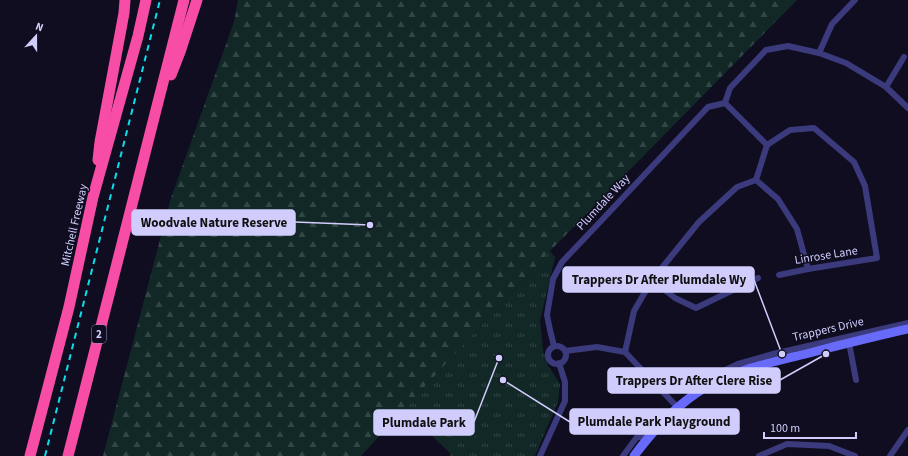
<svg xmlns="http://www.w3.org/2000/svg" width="908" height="456" viewBox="0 0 908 456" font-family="'Source Sans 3',sans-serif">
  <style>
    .forest { fill: url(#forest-firs) }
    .park { fill: url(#park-tufts) }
    .pitch { fill: #112826 }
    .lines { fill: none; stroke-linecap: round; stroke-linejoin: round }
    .minor { stroke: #3a3a7c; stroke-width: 6 }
    .secondary { stroke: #686bf9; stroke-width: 9 }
    .motorway { stroke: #f74da6; stroke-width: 11 }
    .rail { stroke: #0adeec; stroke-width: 2; stroke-dasharray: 6 5; stroke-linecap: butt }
    .labels { text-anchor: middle; stroke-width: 3; stroke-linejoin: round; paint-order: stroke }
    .shield { fill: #0f0d1f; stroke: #9693ba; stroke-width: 1 }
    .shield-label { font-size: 11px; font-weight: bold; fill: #d0cdfd }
    .street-label { font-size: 12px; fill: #d0cdfd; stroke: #0f0d1f }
    .leader { fill: none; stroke: #d0cdfd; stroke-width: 1.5 }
    .callout-dot { fill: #d0cdfd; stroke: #0f0d1f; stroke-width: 1.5 }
    .callout { fill: #d0cdfd; stroke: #d0cdfd; stroke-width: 1.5 }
    .callout-label { font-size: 13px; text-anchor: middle; font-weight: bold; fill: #111 }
  </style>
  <defs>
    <pattern id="forest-firs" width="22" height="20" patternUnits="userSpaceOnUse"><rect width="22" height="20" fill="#112826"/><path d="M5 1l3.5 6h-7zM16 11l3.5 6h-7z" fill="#334646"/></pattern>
    <pattern id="park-tufts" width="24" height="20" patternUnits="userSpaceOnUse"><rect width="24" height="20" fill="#112826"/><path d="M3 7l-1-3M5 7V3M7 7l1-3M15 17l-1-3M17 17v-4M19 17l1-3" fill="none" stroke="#334646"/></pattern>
  </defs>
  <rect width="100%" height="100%" fill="#0f0d1f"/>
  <!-- forest -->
  <path class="forest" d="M238 0H797L550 251 361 456H103L171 198 234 22Z"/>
  <!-- park -->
  <path class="park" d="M550 251 555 257 540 321 543 350 548 365 560 384 558 402 535 456H450V453L404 409Z"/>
  <!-- pitch -->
  <path class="pitch" d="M475 418 484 429 470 440 462 428Z"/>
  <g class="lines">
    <!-- minor -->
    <g class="minor">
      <path d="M819 53 832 24 855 0"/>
      <path d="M886 87 904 57"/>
      <path d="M767 145 790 130 814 128 854 162 865 186 877 258 808 269 779 275"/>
      <path d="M767 145 725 103 730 88 766 50 788 46 819 53 846 63 886 87 908 108"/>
      <path d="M767 145 756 180 778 199 797 229 808 269"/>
      <path d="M652 280 675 298 696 308 758 278"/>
      <circle cx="557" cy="355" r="9"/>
      <path d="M554 346 550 330 547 315 553 279 562 262 600 222 708 107 725 103"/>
      <path d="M850 348 856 380"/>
      <path d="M565 351 597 347 625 352 681 411"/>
      <path d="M625 352 634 311 652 280 699 222 737 187 756 180"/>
      <path d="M714 383 717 375 719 373 738 364 773 354 908 323"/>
      <path d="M540 456 565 401V382L559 363"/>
      <path d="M623 456 637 437H648"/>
      <path d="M759 456 787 444 829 446 855 456"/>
      <path d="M890 456 908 430"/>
    </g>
    <!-- secondary -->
    <path class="secondary" d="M634 456C654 429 677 404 706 387 736 370 768 363 801 355 837 346 872 337 908 329"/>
    <!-- motorway -->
    <g class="motorway">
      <path d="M171 75 180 52 197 0"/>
      <path d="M98 160 100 142 124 13 125 0"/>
      <path d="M30 456 69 307 93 197 138 36 146 0"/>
      <path d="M68 456 184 0"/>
    </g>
    <!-- rail -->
    <path class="rail" d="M45 456 160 0"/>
  </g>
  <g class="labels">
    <!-- shield labels -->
    <rect class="shield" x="92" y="325" width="14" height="18" rx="3"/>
    <g class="shield-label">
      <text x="99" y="338">2</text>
    </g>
    <!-- street labels -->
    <g class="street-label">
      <text transform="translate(603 202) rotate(-47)" y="4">Plumdale Way</text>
      <text transform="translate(74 225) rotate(-77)" y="4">Mitchell Freeway</text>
      <text transform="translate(826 255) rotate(-9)" y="4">Linrose Lane</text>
      <text transform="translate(828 329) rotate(-13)" y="4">Trappers Drive</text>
    </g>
  </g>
  <!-- callouts -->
  <path class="leader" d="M370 225L295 222M782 354L754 280M826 354L780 380M503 380L570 422M499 358L474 422"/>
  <g class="callout-dot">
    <circle cx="370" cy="225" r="4"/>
    <circle cx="782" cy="354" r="4"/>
    <circle cx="826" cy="354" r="4"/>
    <circle cx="503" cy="380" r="4"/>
    <circle cx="499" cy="358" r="4"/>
  </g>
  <g class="callout">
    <rect x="132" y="210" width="163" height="25" rx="4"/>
    <rect x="563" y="267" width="191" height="25" rx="4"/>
    <rect x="608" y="368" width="172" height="25" rx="4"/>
    <rect x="570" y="409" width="169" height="25" rx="4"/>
    <rect x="374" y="410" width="100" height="25" rx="4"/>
  </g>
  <g class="callout-label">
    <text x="214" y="227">Woodvale Nature Reserve</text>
    <text x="659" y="284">Trappers Dr After Plumdale Wy</text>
    <text x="694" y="385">Trappers Dr After Clere Rise</text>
    <text x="654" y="426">Plumdale Park Playground</text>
    <text x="424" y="427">Plumdale Park</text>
  </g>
  <!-- north arrow -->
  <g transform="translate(36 36) rotate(21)" stroke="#0f0d1f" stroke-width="3" paint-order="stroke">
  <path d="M0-3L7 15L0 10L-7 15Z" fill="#d0cdfd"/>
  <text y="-6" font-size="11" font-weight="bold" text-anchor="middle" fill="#d0cdfd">N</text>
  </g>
  <!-- scale -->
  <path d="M764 432v6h92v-6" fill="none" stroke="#d0cdfd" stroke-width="2"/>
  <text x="770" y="432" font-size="12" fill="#d0cdfd" stroke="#0f0d1f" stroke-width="3" paint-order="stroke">100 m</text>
</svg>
